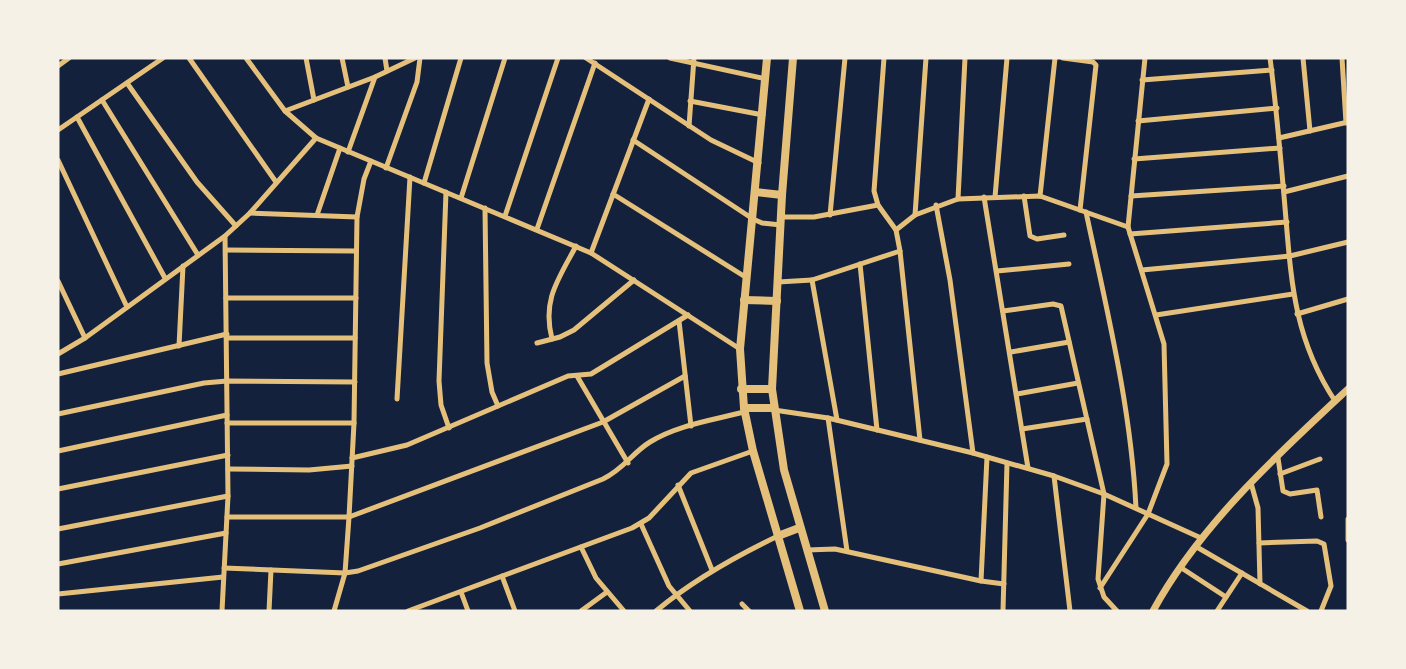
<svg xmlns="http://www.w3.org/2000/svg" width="1406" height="669" viewBox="0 0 1406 669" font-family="Poppins,sans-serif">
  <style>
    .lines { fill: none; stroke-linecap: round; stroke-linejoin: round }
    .minor { stroke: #e5c07b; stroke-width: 5 }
    .tertiary { stroke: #e5c07b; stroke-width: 7 }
    .secondary { stroke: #e5c07b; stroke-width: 8 }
  </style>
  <rect width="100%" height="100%" fill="#14213d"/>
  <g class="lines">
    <!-- minor -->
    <g class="minor">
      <path d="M189 58 276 182"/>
      <path d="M246 58 285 111 316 138 591 253 740 349"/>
      <path d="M306 58 314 100"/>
      <path d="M342 58 348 87"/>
      <path d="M385 58 387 71"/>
      <path d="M586 58 711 140 759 163"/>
      <path d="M670 58 766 79"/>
      <path d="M884 58 874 191 878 205 896 230 900 251 920 440"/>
      <path d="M1063 58 1093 62 1096 65 1080 210"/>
      <path d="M1270 58C1276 104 1280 150 1284 196 1291 273 1291 334 1335 401"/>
      <path d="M1303 58 1310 131"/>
      <path d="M1342 58 1346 123"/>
      <path d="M58 66 69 58"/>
      <path d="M1142 80 1272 70"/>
      <path d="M127 83 197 182 236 226"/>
      <path d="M102 100 198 255"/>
      <path d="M690 101 763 115"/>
      <path d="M285 111 375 77 415 58"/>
      <path d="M77 117 165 278"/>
      <path d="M1138 121 1277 108"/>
      <path d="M689 126 694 58"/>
      <path d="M58 130 163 58"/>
      <path d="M1279 138 1348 122"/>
      <path d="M633 140 753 219 762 223 781 225"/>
      <path d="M348 152 375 77"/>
      <path d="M1134 159 1280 148"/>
      <path d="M58 160 127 307"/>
      <path d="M386 168 417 82 420 58"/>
      <path d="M424 183 461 58"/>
      <path d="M446 192 439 381 441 405 449 428"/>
      <path d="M1284 192 1348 176"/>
      <path d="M613 194 747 278"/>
      <path d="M1024 196 1030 236 1037 239 1064 235"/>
      <path d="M1040 196 1055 58"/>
      <path d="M1131 196 1284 186"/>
      <path d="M984 197 1028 468"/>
      <path d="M995 197 1007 58"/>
      <path d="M461 198 505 58"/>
      <path d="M958 199 965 58"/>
      <path d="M936 205 950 280 973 453"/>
      <path d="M485 208 487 363 492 392 498 406"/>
      <path d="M1086 212C1107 311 1131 407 1136 508"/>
      <path d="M250 213 357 217"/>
      <path d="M317 215 340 148"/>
      <path d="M830 215 845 58"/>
      <path d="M915 215 926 58"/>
      <path d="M505 216 558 58"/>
      <path d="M781 217H814L878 205"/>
      <path d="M537 229 595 63"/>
      <path d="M896 230 915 215 958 199 1040 196 1128 227"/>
      <path d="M1130 234 1287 222"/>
      <path d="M226 250 356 251"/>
      <path d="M591 253 649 99"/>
      <path d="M860 264 877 430"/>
      <path d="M1142 270 1290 256 1348 242"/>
      <path d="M997 271 1069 264"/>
      <path d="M812 280 837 420"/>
      <path d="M58 281 85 338"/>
      <path d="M778 282 812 280 900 251"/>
      <path d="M226 298H356"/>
      <path d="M1003 311 1053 304 1061 306 1104 494 1098 579 1104 597 1117 611"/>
      <path d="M1297 314 1348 299"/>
      <path d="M1156 315 1293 294"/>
      <path d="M679 321 691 426"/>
      <path d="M227 338H355"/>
      <path d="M552 339C542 300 558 280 576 246"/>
      <path d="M537 343 560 337 574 330 634 280"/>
      <path d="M179 346 183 266"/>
      <path d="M1011 352 1069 342"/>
      <path d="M58 354 85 338 225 236 250 213 316 138"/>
      <path d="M58 374 227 334"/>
      <path d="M577 376 628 463"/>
      <path d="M1017 394 1078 383"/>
      <path d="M397 399 410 177"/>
      <path d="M774 410 828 418 973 453 1054 476 1104 494 1201 538"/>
      <path d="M58 414 204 383 227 381 355 382"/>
      <path d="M828 418 847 551"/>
      <path d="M227 423H354"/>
      <path d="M1022 429 1087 419"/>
      <path d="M58 451 227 415"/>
      <path d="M352 458 407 445 568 376 591 374 688 315"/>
      <path d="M1278 458 1283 491 1290 494 1317 490 1321 517"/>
      <path d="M228 469 309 470 352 466"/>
      <path d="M1280 474 1320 459"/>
      <path d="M1054 476 1070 611"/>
      <path d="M1251 483 1258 508 1260 584"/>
      <path d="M678 485 712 570"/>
      <path d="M58 489 228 455"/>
      <path d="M227 517H349L603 422 685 376"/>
      <path d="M1348 519V540"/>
      <path d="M641 524 669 586 690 611"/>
      <path d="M58 529 228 496"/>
      <path d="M1259 543 1317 541 1324 544 1331 586 1321 611"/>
      <path d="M1195 546 1307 611"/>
      <path d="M581 547 596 578 624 611"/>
      <path d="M807 550 835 549 981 581 1004 584"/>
      <path d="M58 564 226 533"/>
      <path d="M1180 567 1226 597"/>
      <path d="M224 568 345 573 358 571 480 528 603 479C624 469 632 453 650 442 677 425 714 420 744 412"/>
      <path d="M502 576 515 611"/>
      <path d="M981 581 987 457"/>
      <path d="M1100 588 1148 514 1167 464 1164 344 1128 227 1145 58"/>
      <path d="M461 592 468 611"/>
      <path d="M58 594 223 577"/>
      <path d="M742 604 749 611"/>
      <path d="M222 611 228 496 225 236"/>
      <path d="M269 611 271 570"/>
      <path d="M334 611 345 573 349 517 354 423 357 217 364 179 371 161"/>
      <path d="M408 611 632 528 649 518 691 473 753 451"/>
      <path d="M581 611 607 592"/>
      <path d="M656 611C693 580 734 557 778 536"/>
      <path d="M1003 611 1007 463"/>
      <path d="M1217 611 1242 573"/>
    </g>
    <!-- tertiary -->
    <path class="tertiary" d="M1153 611C1199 526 1278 454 1348 389"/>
    <!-- secondary -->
    <g class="secondary">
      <path d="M767 58 740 349 744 408 753 451 800 611"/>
      <path d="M793 58 782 195 772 389 784 470 825 611"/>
      <path d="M756 192 782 195"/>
      <path d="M744 300 777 301"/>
      <path d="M741 389H772"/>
      <path d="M744 408H774"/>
      <path d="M778 536 799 528"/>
    </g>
  </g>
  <!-- border -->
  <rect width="1406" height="669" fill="none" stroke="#f6f1e7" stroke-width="119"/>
</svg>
